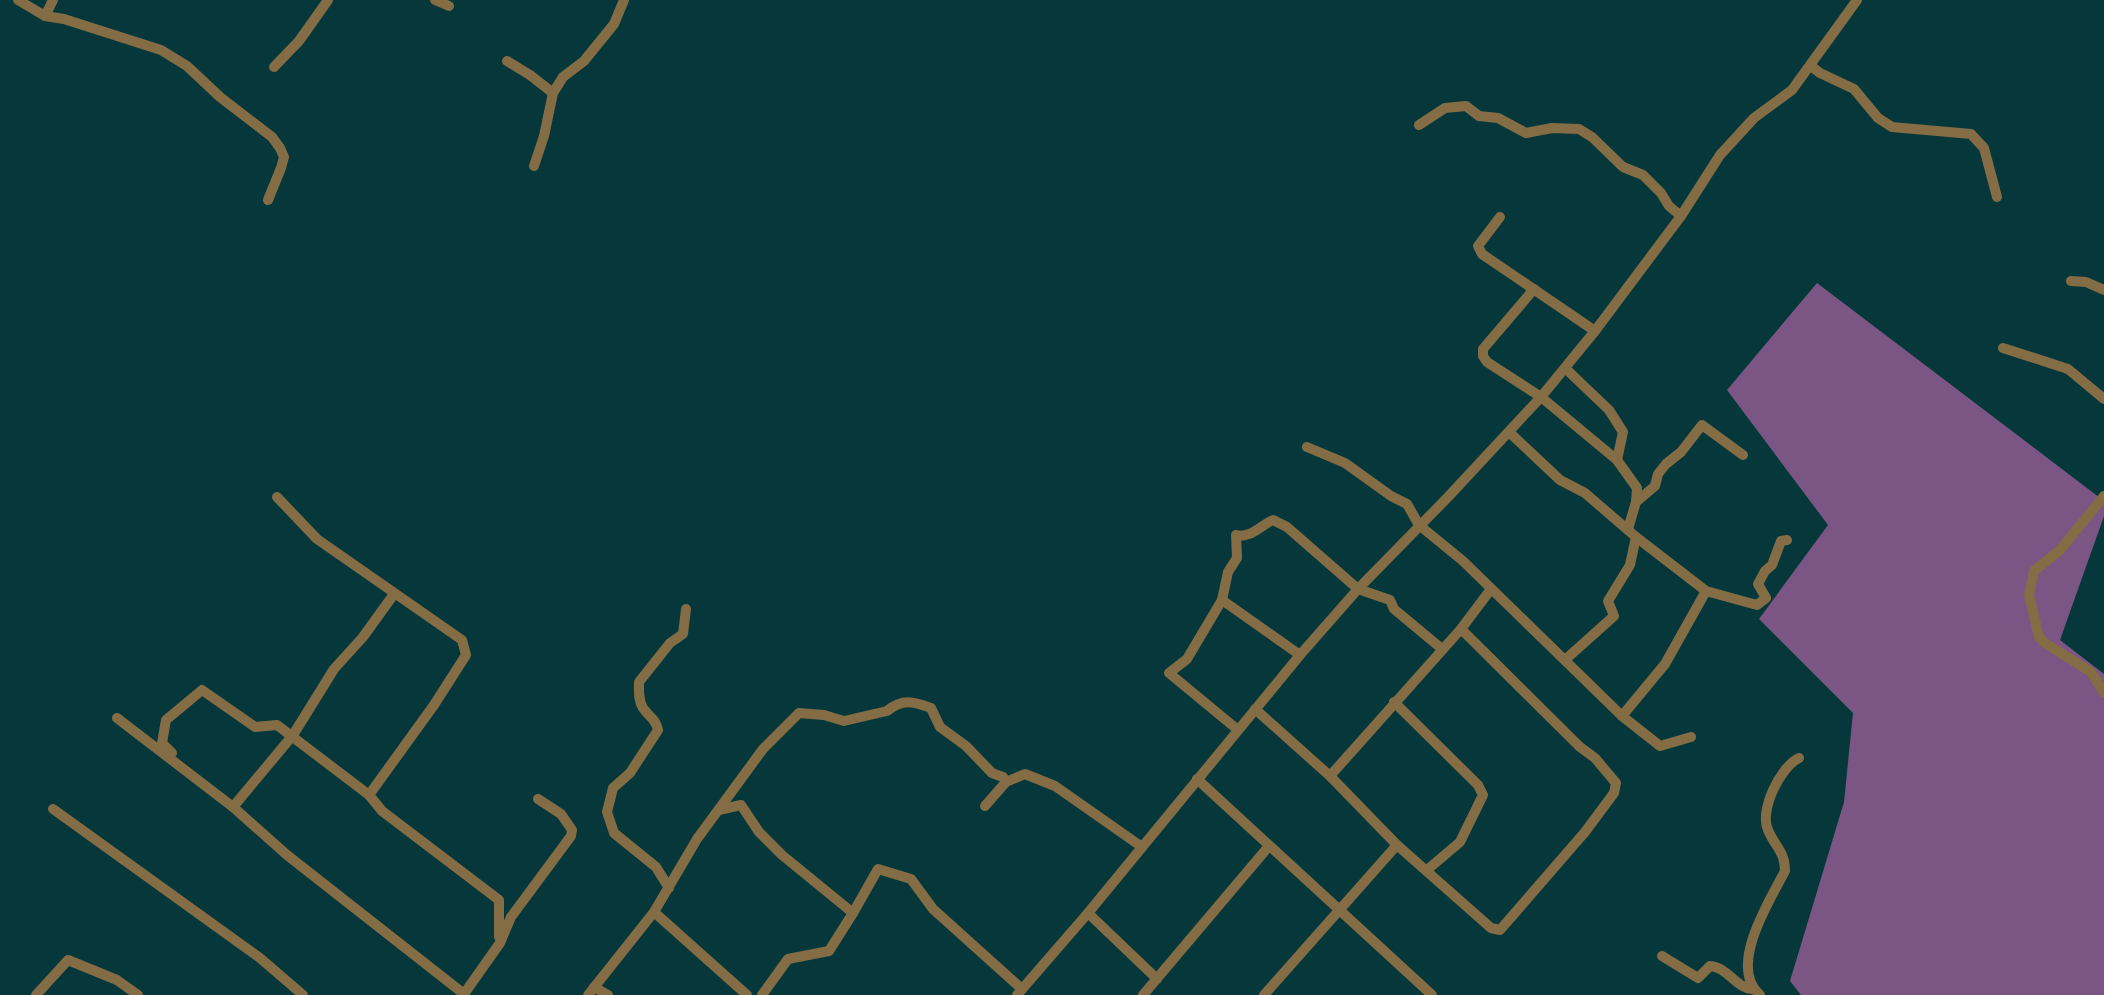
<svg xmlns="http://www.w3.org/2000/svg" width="2104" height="995" viewBox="0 0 2104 995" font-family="'Golos Text',sans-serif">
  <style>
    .forest { fill: #7b5684 }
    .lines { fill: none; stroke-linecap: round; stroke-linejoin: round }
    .street { stroke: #846c44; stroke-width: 10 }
  </style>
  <rect width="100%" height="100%" fill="#06383b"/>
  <!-- forest -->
  <path class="forest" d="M1817 283 2104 501V516L2060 640 2104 674V995H1801L1790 981 1844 802 1853 713 1759 619 1828 525 1727 390Z"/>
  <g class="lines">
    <!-- street -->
    <g class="street">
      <path d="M18 0 45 16 64 19 161 50 187 66 220 97 272 137 280 148 284 157 281 168 268 200"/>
      <path d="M435 0 449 6"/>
      <path d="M45 16 53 0"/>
      <path d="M507 61 530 75 553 93"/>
      <path d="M1811 66 1820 73 1854 89 1878 118 1892 127 1971 134 1984 148 1997 197"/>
      <path d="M274 67 299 41 328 0"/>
      <path d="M1419 125 1445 108 1466 106 1479 116 1498 118 1526 133 1552 128 1579 129 1592 137 1623 167 1643 175 1661 193 1669 206 1681 216"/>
      <path d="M534 166 544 136 553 93 563 77 584 61 614 24 624 0"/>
      <path d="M1500 217 1478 246 1482 254 1595 331"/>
      <path d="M2071 281 2086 282 2104 290"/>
      <path d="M1534 289 1483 349V356L1487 362 1541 397 1617 460 1637 488 1636 502"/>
      <path d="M2003 348 2068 369 2104 399"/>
      <path d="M1565 368 1609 410 1623 432 1617 460"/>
      <path d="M1509 432 1560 480 1585 493 1636 537 1706 591 1757 605 1766 598 1758 584 1765 571 1772 565 1781 541 1787 540"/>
      <path d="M1307 447 1345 463 1391 496 1407 504 1419 525 1463 561 1622 716 1660 746 1691 737"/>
      <path d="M2104 496 2060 550 2034 571 2029 595 2039 637 2045 643 2091 672 2104 693"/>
      <path d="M277 497 317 539 462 640 466 655 434 705 369 795"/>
      <path d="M1628 529 1636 502 1655 486 1658 474 1666 464 1681 452 1702 425 1743 455"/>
      <path d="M1222 600 1300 655"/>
      <path d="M1566 659 1614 616 1608 601 1630 565 1636 537"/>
      <path d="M1394 702 1478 785 1483 795 1460 842 1427 870"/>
      <path d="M1255 709 1330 776 1397 845 1491 928 1500 930 1585 832 1614 793 1616 783 1595 758 1580 747 1461 629"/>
      <path d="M1622 716 1665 664 1706 591"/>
      <path d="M117 718 233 807 287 855 464 994 500 943 511 917 571 836 572 830 561 814 538 799"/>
      <path d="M1238 730 1169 673 1187 659 1222 600 1228 572 1237 558 1236 535C1250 539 1261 525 1273 520L1287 527 1358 589 1390 600 1394 609 1442 649"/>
      <path d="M172 753 162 743 166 720 202 690 255 727 277 725 369 795 382 811 499 900V937"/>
      <path d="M1330 776 1461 629 1491 589"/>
      <path d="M1197 779 1432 995"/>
      <path d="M985 806 1006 782 1025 774 1055 786 1142 847"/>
      <path d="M233 807 293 735 334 669 363 637 394 594"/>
      <path d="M53 809 260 958 303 995"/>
      <path d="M719 810 741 805 759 832 782 855 853 913 829 951 788 959 762 995"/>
      <path d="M669 888 656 867 614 833 607 812 613 788 630 773 658 730C656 719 649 717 643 708 638 700 639 691 639 682L670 643 683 634 686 609"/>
      <path d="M654 912 747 995"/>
      <path d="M853 913 878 869 911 879 933 909 1022 989"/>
      <path d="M1088 913 1157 979"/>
      <path d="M1662 956 1698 978 1710 966C1728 967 1736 989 1753 989"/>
      <path d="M594 987 608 995"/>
      <path d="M36 995 68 960 117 980 138 995"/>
      <path d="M588 995 654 912 697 839 763 749 799 713 824 715 844 721 887 711C903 698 914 702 931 708L940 727 966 746 992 773 1003 777 1006 782"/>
      <path d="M1017 995 1088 913 1300 655 1358 589 1448 497 1541 397 1595 331 1681 216 1720 155 1754 118 1792 90 1857 0"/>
      <path d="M1143 995 1269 846"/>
      <path d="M1264 995 1397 845"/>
      <path d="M1760 995C1727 967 1770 900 1785 871 1785 851 1775 847 1768 830 1759 811 1780 767 1799 758"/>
    </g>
  </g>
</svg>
